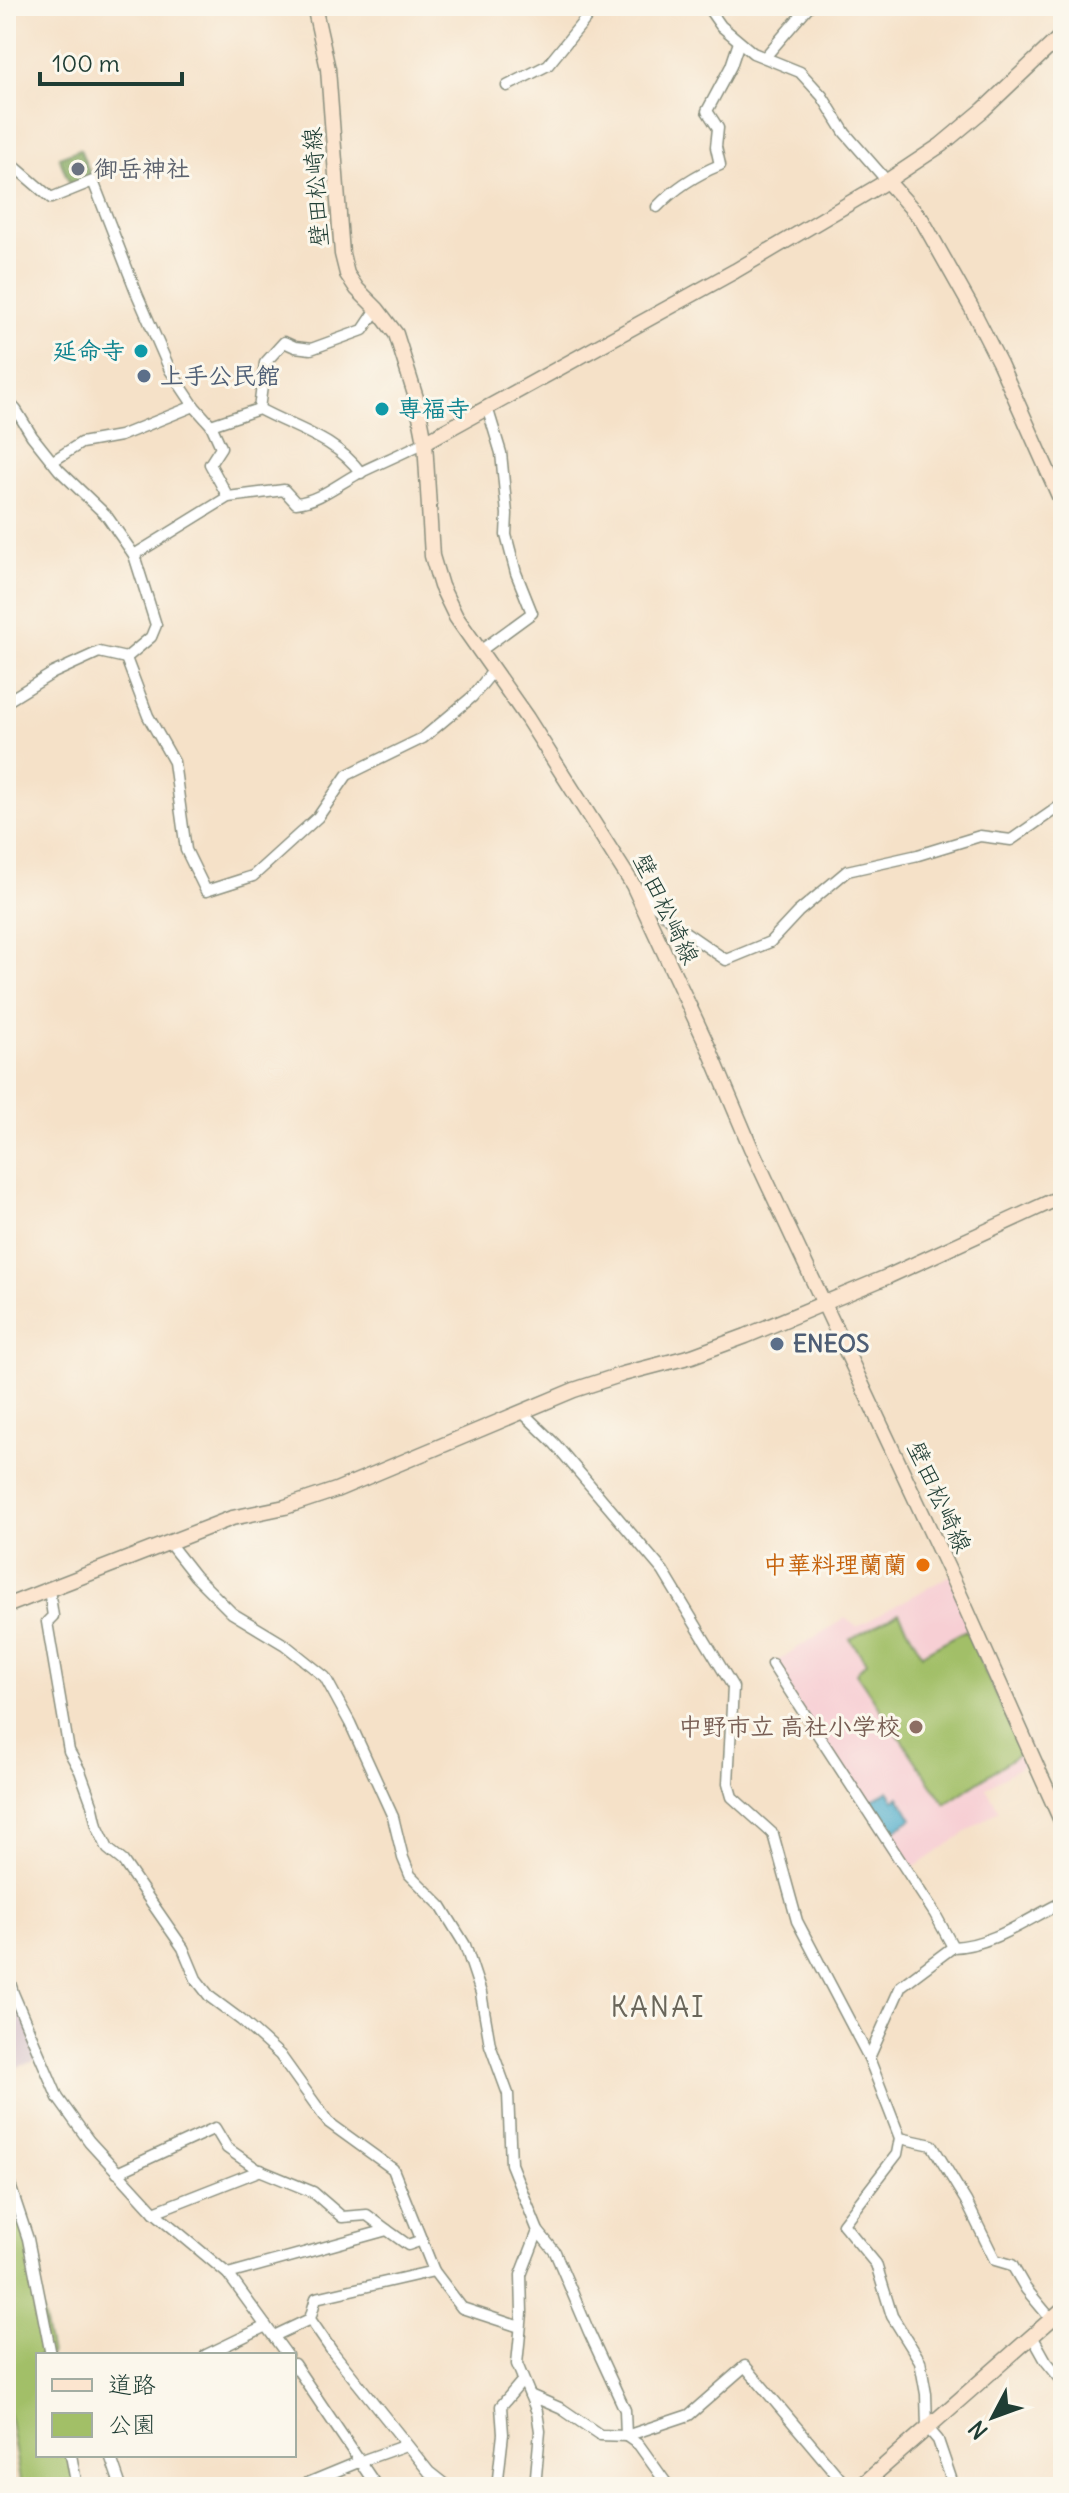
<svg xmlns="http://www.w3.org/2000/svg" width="1069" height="2493" viewBox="0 0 1069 2493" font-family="Delius,'Klee One',sans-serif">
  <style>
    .built { fill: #f7cfd4 }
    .industrial { fill: #d2bdc8 }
    .green { fill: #a2bf67; stroke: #607e4e; stroke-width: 2 }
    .forest { fill: #81a65c; stroke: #507248; stroke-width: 2 }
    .water { fill: #4cabcb; stroke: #367480; stroke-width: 2 }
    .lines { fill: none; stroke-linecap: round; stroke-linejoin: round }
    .street-casing { stroke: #8a8f7e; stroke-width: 13 }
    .secondary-casing { stroke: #8a8f7e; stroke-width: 17 }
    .street { stroke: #fff; stroke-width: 10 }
    .secondary { stroke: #fce5cf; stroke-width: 14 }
    .worship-dot { fill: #6b7280; stroke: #fbf7ec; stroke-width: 3 }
    .culture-dot { fill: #0f9aa8; stroke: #fbf7ec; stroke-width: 3 }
    .service-dot { fill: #5c6f8a; stroke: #fbf7ec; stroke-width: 3 }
    .food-dot { fill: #e8710a; stroke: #fbf7ec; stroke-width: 3 }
    .education-dot { fill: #8d6e63; stroke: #fbf7ec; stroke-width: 3 }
    .labels { text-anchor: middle; stroke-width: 6; stroke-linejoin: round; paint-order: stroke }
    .worship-label { font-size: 24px; font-weight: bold; fill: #5b616d; stroke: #fbf7ec; text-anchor: start }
    .street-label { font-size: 24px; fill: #1f3d34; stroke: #fbf7ec }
    .culture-label { font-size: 24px; font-weight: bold; fill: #0d838f; stroke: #fbf7ec; text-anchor: end }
    .service-label { font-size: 24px; font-weight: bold; fill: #4e5e75; stroke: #fbf7ec; text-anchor: start }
    .food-label { font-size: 24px; font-weight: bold; fill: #c56008; stroke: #fbf7ec; text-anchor: end }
    .education-label { font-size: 24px; font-weight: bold; fill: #785e54; stroke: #fbf7ec; text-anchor: end }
    .quarter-label { font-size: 28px; letter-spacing: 2px; fill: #69665a; stroke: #fbf7ec }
  </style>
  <rect width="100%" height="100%" fill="#fbf7ec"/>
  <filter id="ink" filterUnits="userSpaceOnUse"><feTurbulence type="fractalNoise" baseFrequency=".0125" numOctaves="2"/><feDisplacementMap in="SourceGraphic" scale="16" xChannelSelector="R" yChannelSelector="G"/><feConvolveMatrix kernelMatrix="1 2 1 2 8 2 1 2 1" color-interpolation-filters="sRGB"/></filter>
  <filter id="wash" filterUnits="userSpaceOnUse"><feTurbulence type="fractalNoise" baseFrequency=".006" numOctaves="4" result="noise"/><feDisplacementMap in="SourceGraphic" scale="32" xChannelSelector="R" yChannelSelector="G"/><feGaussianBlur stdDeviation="1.8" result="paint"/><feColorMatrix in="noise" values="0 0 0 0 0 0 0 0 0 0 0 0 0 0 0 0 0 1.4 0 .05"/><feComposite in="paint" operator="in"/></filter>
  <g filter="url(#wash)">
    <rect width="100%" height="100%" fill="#f5e1c8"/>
    <!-- built -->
    <path class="built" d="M951 1575 1034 1758 986 1788 999 1810 907 1872 772 1664 845 1618 857 1627Z"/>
    <!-- industrial -->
    <path class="industrial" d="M6 1969 40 2059 6 2071Z"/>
    <!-- green -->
    <g class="green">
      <path d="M899 1613 922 1654 966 1630 1022 1752 945 1804 856 1673 866 1662 850 1639Z"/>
      <path d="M6 2173 28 2239 51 2355H38V2455H70L75 2487H21L6 2397Z"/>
    </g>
    <!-- forest -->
    <path class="forest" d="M80 149 93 181 72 190 59 157Z"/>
    <!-- water -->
    <path class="water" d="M888 1791 894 1800 899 1797 912 1819 892 1832 872 1800Z"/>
  </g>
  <g filter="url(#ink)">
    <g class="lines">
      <defs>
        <g id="street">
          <path d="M707 6 721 26 753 53 800 72 822 96 845 133 887 181"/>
          <path d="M765 57 809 6"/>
          <path d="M507 86 548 65 596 6"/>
          <path d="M6 156 15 167 51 198 93 181 137 294 170 370 194 406 211 425 221 447 210 464 228 497"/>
          <path d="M657 207C676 187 695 175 720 165L716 147 718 128 707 111 731 66 739 42"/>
          <path d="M6 399 16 410 32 436 59 470 106 515 134 555 156 625 151 637 126 658 148 716 174 762 186 850 206 891 253 876 318 817 347 775 423 738 472 697 493 671"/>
          <path d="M259 409 265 363 284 342 295 347 311 349 363 330 377 309"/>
          <path d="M211 425 259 409C296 429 335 438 361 473"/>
          <path d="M53 461 81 443 120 436 194 406"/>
          <path d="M134 555 228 497 284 490 296 503C318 501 337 485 357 474 380 463 403 453 425 442"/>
          <path d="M480 651 532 613 516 573 506 535 507 514 501 453 487 407"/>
          <path d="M6 702 53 673 99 652 126 658"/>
          <path d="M639 890 678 927 726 960 770 942 798 912 847 871 918 855 980 836 1011 840 1063 804"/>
          <path d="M522 1412 555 1444 663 1571 733 1687 728 1783 732 1797 773 1834 797 1921 869 2058 900 2138 932 2145 966 2201 995 2260 1012 2265 1026 2289 1051 2319"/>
          <path d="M169 1543 195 1576 232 1613 285 1645 325 1677 350 1723 393 1817 403 1858 410 1875 441 1906 465 1945 481 1993 490 2045 508 2094 511 2164 538 2231 555 2252 589 2332 625 2410 626 2436 639 2445 669 2487"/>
          <path d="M49 1590 53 1616 47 1622 69 1751 80 1771 92 1804 97 1826 108 1849 123 1861 136 1880 183 1948 196 1979 210 1997 241 2020 280 2055 328 2122 393 2169 434 2271 462 2308 520 2327"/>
          <path d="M772 1664 935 1914 953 1947"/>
          <path d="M6 1969 13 1993 58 2098 89 2141 155 2213 228 2274 287 2355"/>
          <path d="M869 2058 901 1986 953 1947C992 1946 1029 1918 1063 1902"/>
          <path d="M900 2138 897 2154 843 2224 876 2264 892 2316 920 2361 926 2394 927 2427 938 2440 954 2487"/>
          <path d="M6 2173 28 2239 51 2355"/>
          <path d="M117 2173 215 2128 227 2148 257 2169 313 2192 342 2217 367 2215 387 2230"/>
          <path d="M154 2212 261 2170"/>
          <path d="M434 2271 316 2298 310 2319 332 2351 429 2472 448 2487"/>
          <path d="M228 2274 387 2230 408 2245 422 2240"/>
          <path d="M274 2336 310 2319"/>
          <path d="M1032 2336 1046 2361 1063 2382"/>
          <path d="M206 2355 266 2326"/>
          <path d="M294 2364 377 2487"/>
          <path d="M530 2395 562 2409 600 2435 626 2436 689 2415 745 2366 847 2487"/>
          <path d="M71 2455 77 2487"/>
          <path d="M110 2455 121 2487"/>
          <path d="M298 2487 361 2461 406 2445"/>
          <path d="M497 2487 503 2434 501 2406 523 2380"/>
          <path d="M535 2487 540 2431 537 2412 517 2364 522 2313 521 2275 538 2231"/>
        </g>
        <g id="secondary">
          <path d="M314 6 328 69 342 254 347 274 357 289 377 309 396 334 417 401 425 442 432 556 441 586 456 617 527 718 633 885 710 1051 751 1148 951 1575 1063 1825"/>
          <path d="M887 181 922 220 971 307 1000 364 1063 505"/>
          <path d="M425 442 735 271 887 181 941 145 983 110 1063 34"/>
          <path d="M6 1606 232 1518 285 1507 336 1490 574 1390 623 1374 692 1356 746 1336 889 1276 1063 1196"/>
          <path d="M860 2487 1063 2309"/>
        </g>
      </defs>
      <!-- street casing -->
      <use href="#street" class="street-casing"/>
      <!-- secondary casing -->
      <use href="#secondary" class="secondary-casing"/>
      <!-- street -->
      <use href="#street" class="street"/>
      <!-- secondary -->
      <use href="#secondary" class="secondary"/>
    </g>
  </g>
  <!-- markers -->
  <circle class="worship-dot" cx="78" cy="169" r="8"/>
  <g class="culture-dot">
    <circle cx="141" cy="351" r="8"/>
    <circle cx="382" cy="409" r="8"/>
  </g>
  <g class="service-dot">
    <circle cx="144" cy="376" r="8"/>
    <circle cx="777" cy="1344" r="8"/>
  </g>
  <circle class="food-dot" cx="923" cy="1565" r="8"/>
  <circle class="education-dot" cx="916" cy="1727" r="8"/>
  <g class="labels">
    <!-- worship labels -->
    <g class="worship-label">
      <text x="94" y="177">御岳神社</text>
    </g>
    <!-- street labels -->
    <g class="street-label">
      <text transform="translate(316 187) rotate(-94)" y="8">壁田松崎線</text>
      <text transform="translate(666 909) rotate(64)" y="8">壁田松崎線</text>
      <text transform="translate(939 1497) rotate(65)" y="8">壁田松崎線</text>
    </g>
    <!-- culture labels -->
    <g class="culture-label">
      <text x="125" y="359">延命寺</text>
      <text x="398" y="417" text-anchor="start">専福寺</text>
    </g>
    <!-- service labels -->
    <g class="service-label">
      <text x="160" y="384">上手公民館</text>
      <text x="793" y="1352">ENEOS</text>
    </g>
    <!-- food labels -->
    <g class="food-label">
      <text x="907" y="1573">中華料理蘭蘭</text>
    </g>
    <!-- education labels -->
    <g class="education-label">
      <text x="900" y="1735">中野市立 高社小学校</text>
    </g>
    <!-- quarter labels -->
    <g class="quarter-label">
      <text x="658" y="2017">KANAI</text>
    </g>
  </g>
  <!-- margin -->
  <rect width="1069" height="2493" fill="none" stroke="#fbf7ec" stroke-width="32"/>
  <!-- legend -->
  <rect x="36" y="2353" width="260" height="104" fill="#fbf7ec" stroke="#a3ada2" stroke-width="2"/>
  <rect x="52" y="2379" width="40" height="12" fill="#fce5cf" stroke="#a3ada2" stroke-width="2"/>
  <text x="108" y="2393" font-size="24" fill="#1f3d34">道路</text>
  <rect x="52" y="2413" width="40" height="24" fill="#a2bf67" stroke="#a3ada2" stroke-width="2"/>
  <text x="108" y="2433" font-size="24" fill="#1f3d34">公園</text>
  <!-- north arrow -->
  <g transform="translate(993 2417) rotate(229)" stroke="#fbf7ec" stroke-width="6" paint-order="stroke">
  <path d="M0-6L14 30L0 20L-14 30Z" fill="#1f3d34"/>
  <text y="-12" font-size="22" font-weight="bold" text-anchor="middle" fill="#1f3d34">N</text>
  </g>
  <!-- scale -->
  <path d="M40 72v12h142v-12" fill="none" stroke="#1f3d34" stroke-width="4"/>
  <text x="52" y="72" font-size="24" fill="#1f3d34" stroke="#fbf7ec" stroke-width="6" paint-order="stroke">100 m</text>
</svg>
